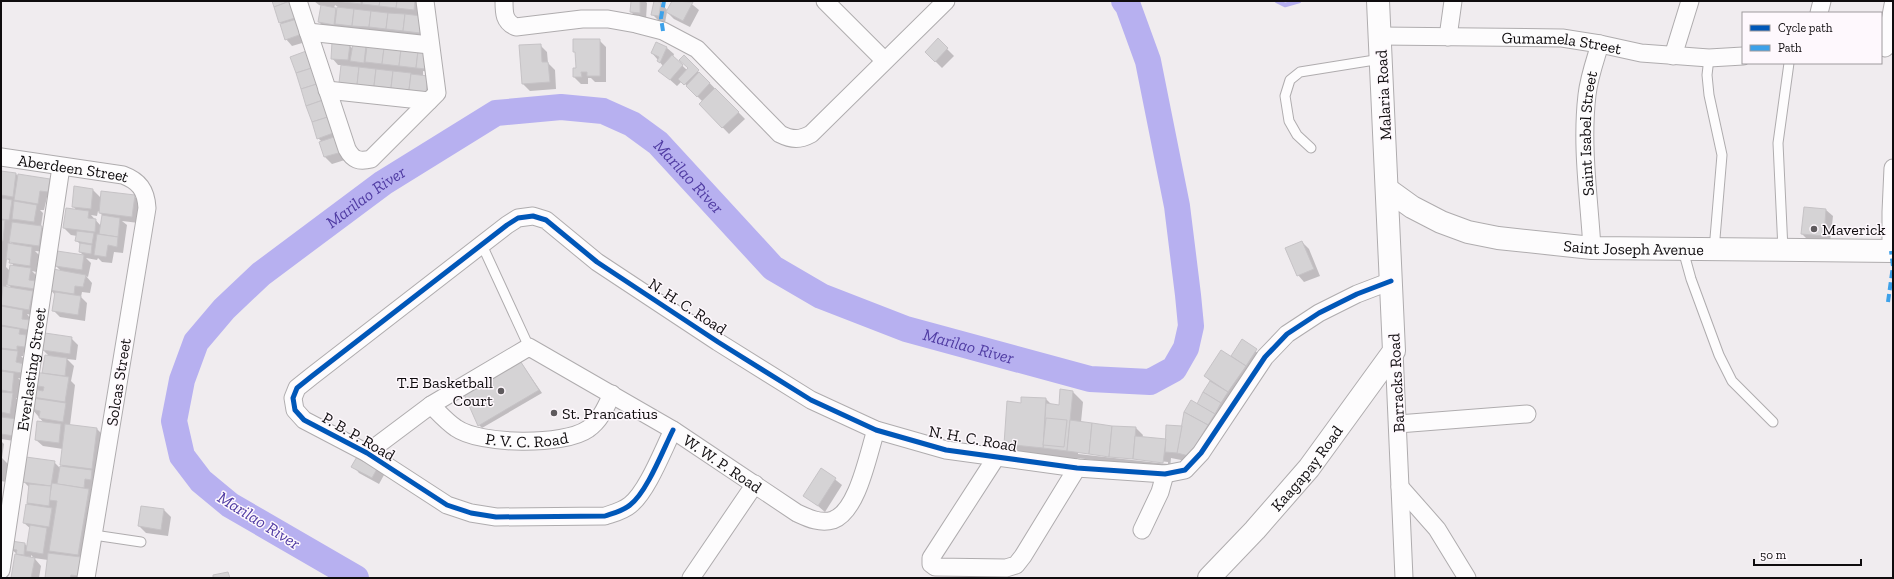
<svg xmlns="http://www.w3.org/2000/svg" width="1894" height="579" viewBox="0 0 1894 579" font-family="'Zilla Slab',serif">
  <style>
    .shadow { fill: #0003; fill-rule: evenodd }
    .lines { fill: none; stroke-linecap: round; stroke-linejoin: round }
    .stream { stroke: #b7b0f0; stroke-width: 4.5 }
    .river { stroke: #b7b0f0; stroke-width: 26 }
    .building { fill: #d5d3d5; stroke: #c6c3c6 }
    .lane-casing { stroke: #afacae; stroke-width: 11 }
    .street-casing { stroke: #afacae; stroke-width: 19 }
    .secondary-casing { stroke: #afacae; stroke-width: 24 }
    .lane { stroke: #fdfcfd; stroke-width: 9 }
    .street { stroke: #fdfcfd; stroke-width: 17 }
    .secondary { stroke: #fdfcfd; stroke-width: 22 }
    .quiet { stroke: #3da1e9; stroke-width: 4; stroke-dasharray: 8 4; stroke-linecap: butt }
    .cycleway-casing { stroke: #fef8fd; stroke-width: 8 }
    .cycleway { stroke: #0057b8; stroke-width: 5 }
    .poi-dot { fill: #5e5a5d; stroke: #fef8fd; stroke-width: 1.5 }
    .labels { text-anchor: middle; stroke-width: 3; stroke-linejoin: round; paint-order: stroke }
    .street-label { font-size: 16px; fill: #0f0c0e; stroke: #fef8fd }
    .poi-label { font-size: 16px; fill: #0f0c0e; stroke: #fef8fd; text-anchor: start }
    .water-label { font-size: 17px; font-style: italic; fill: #503ca3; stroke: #fef8fd }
  </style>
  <rect width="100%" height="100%" fill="#f0ecef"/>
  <!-- shadow -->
  <g class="shadow">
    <path d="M273 1H294L309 41 292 46 286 39Z"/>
    <path d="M314 1H420L427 40 326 29 319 22 322 6 319 5ZM335 5 338 7V11L334 8Z"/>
    <path d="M632 1H645L647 3 646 19H638L631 12Z"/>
    <path d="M673 1H688L699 10 690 27 674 19 667 12 665 23 659 21 652 14 661 3 668 11Z"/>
    <path d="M599 40 606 47V82H595L591 78H588V84H581L574 77 577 69 576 54 574 51Z"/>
    <path d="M938 40 954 56 942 68 926 52Z"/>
    <path d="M657 43 667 48 674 54 673 57 687 70 689 68 684 57 745 119 729 134 700 104 703 102 682 81 677 86 660 71 663 66 652 53Z"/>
    <path d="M349 45 353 49 366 47 367 49 428 54 429 72 423 71V76L428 77 432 99 347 89 342 65H338L332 58Z"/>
    <path d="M540 45 547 52 548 63 555 70 556 89 530 91 523 84Z"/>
    <path d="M316 58 348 159 332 164 325 157 320 142H322L318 138Z"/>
    <path d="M1 172 16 174 19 177 50 180 56 187 55 198 47 197 44 210H40L43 213 41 226 48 234 46 252 35 251 39 255 36 272 32 271 37 276 36 316 27 314 30 318 29 321 36 336 27 335V337L33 343 31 353 24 352 23 356H21L24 359 29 380 18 378 21 381 19 398H16L19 401 21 442 1 439V307L4 308 1 305ZM10 241 14 245H10ZM7 258 15 267 10 271 6 267ZM7 284 13 289 6 288Z"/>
    <path d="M75 187 93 190 101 198 134 196 141 203 139 223 122 221 127 225 123 253 114 252 112 263 102 262 98 258 97 260 86 258 91 263 88 277 86 276 92 283 90 293 82 292 81 297 87 303 85 321 60 317 53 310 55 295 50 289 62 272 56 266 58 252 84 256 80 252 81 245 77 241V236L71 235 64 228 76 210 73 206ZM98 211 103 216 101 226 91 215 97 216Z"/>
    <path d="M1826 210 1833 216 1830 243 1809 241 1802 234Z"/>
    <path d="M1302 242 1309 249 1320 276 1304 282 1298 275Z"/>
    <path d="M71 338 78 345 76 360 67 359 74 366 71 381 75 385 70 425 97 429 104 436 97 486H92L91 493 95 497 85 578H46L48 560 34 558 31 555V558L35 559 41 566 39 578H12L17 554 11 549 12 542 25 544 28 547 31 529 24 523 30 488 23 481 54 462 61 469 64 467 61 464 63 449 43 446 36 440 44 423 32 409 36 399 34 396 39 391 33 385 43 374 46 356 50 357 43 350Z"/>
    <path d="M1242 341 1263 357 1196 463 1171 458 1170 469 1077 458V461L1016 454 1005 443 1022 404 1046 399 1052 405 1060 406 1073 392 1083 402 1081 422 1112 427 1136 428 1143 435 1142 438 1167 440 1183 427 1197 405 1211 382 1205 376 1236 360 1232 356ZM1078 452 1168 462V464L1078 454Z"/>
    <path d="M520 361 542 393 482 428 479 425Z"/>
    <path d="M1 441 4 444 2 458 9 465 6 482 1 481Z"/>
    <path d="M353 466 377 468 384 475 379 484 359 473Z"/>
    <path d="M822 469 842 485 825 512 805 495Z"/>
    <path d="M164 510 171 517 168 536 146 533 139 526Z"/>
  </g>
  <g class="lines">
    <!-- stream -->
    <g class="stream">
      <path d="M1277 1 1285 5 1299 1"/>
      <path d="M1128 6 1134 1"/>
    </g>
    <!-- river -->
    <path class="river" id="s1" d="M356 578 230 505 201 481 182 456 174 421 182 380 196 342 224 309 261 274 383 183 496 113 561 107 603 111 632 124 658 143 773 268 821 296 906 329 1090 379 1150 382 1174 369 1186 348 1191 326 1188 295 1177 206 1148 61 1128 6 1124 1"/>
  </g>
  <!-- building -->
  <g class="building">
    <path d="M272 1H290L274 7Z"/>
    <path d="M290 1 295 18 279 23 274 7Z"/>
    <path d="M333 1H361V4Z"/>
    <path d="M363 1H380L379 6 362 4Z"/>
    <path d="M380 1H397L396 8 379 6Z"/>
    <path d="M397 1H415L414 10 396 8Z"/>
    <path d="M631 1H640V13L630 12Z"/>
    <path d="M654 1 661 2 659 16 651 15Z"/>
    <path d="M672 1 693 2 683 21 666 12Z"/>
    <path d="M321 5 336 8 334 25 318 22Z"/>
    <path d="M337 7 354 9 352 26 335 24Z"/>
    <path d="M354 9 371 11 369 27 352 26Z"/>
    <path d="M371 11 388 13 386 29 369 27Z"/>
    <path d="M388 13 405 14 403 31 386 29Z"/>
    <path d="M405 14 422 16 420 33 403 31Z"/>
    <path d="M297 19 302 34 285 40 280 24Z"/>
    <path d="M938 38 948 48 935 62 925 52Z"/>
    <path d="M573 39H600V76H587V72H581L582 77H573V68H576L575 52H573Z"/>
    <path d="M332 42 350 44 348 60 331 59Z"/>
    <path d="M656 42 667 47 660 63 657 61 659 57 651 53Z"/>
    <path d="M353 44 366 46 364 63 350 61Z"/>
    <path d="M541 44 542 62H548L550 82 522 84 519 45Z"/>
    <path d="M367 46 384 48 382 64 365 62Z"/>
    <path d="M384 48 401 49 399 66 382 64Z"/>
    <path d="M401 49 418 51 416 68 399 66Z"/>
    <path d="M309 50 315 67 296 73 290 57Z"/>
    <path d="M418 51 428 53 426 69 416 68Z"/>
    <path d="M672 55 683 65 670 80 658 71Z"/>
    <path d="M684 55 699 70 684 85 678 79 688 68 679 60Z"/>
    <path d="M341 65 359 67 357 85 339 83Z"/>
    <path d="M315 67 320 83 301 89 296 73Z"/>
    <path d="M359 67 376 69 374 86 357 85Z"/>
    <path d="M376 69 393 71 391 88 374 86Z"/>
    <path d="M393 71 411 73 409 90 391 88Z"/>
    <path d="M699 72 710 83 697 97 686 86Z"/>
    <path d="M411 74 428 76 426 92 409 90Z"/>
    <path d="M320 83 326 99 306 106 301 89Z"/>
    <path d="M715 88 739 112 722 128 699 104Z"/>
    <path d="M326 99 331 116 312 122 306 106Z"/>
    <path d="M331 116 336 132 317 139 312 122Z"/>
    <path d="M337 136 342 152 324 157 319 142Z"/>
    <path d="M1 171 16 173 13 197 1 195Z"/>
    <path d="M18 174 50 179 48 192 40 191 38 204 14 200Z"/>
    <path d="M74 186 93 189 91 209 72 207Z"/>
    <path d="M101 191 135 195 132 217 99 213Z"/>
    <path d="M1 198 12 200 9 220 1 219Z"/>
    <path d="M14 201 37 205 34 222 12 219Z"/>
    <path d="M1804 207 1826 209 1824 236 1801 234Z"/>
    <path d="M66 208 89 211 88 218 96 219 95 232 63 228Z"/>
    <path d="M102 215 120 218 118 237 99 234Z"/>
    <path d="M1 220H5L3 241H1Z"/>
    <path d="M12 222 42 226 39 246 9 242Z"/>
    <path d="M77 231 94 233 92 244 75 241Z"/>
    <path d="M97 234 118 237 117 247 108 245 106 257 94 255Z"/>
    <path d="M1302 241 1314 269 1297 276 1285 248Z"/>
    <path d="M8 243 32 247 30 266 9 263 10 259H6Z"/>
    <path d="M80 243 92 245 91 254 79 252Z"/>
    <path d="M57 251 84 255 82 270 55 266Z"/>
    <path d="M10 265 31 268 29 280 36 281 35 289 7 285Z"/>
    <path d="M53 269 86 275 83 287 75 286 74 294 49 290Z"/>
    <path d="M3 286 33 291 29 310 1 305Z"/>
    <path d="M55 292 81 296 78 315 52 311Z"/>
    <path d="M1 306 23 310 22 319 30 320 29 330 1 325Z"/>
    <path d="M1 326 20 329 19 334 26 335 25 347 17 346V350L1 348Z"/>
    <path d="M45 333 72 337 70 354 42 350Z"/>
    <path d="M1242 339 1257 349 1246 366 1231 356Z"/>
    <path d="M1 349 18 351 16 362 24 364 22 373 1 370Z"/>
    <path d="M1221 350 1246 366 1228 392 1204 376Z"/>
    <path d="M45 355 67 358 65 376 42 373Z"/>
    <path d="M517 356 539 390 478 426 463 392Z"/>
    <path d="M1 371 14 373 12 392 1 390Z"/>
    <path d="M34 372 69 377 65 402 32 397 34 389 43 391 44 387 32 385Z"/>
    <path d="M1210 381 1228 392 1221 403 1203 392Z"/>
    <path d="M1060 389 1073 391 1067 451 1043 448 1046 403 1059 405Z"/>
    <path d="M1 392 13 393 10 414 1 412Z"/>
    <path d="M1203 392 1221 403 1215 414 1197 404Z"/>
    <path d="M1021 397 1046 398 1043 448 1004 444 1007 401 1021 403Z"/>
    <path d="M33 398 66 403 63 422 39 418 40 411 31 409Z"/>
    <path d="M1191 400 1215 414 1208 425 1184 412Z"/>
    <path d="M1184 412 1208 425 1189 456 1177 453Z"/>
    <path d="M1 417 17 419 14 436 1 434Z"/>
    <path d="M1046 418 1067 420 1064 447 1043 445Z"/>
    <path d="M1070 420 1092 423 1089 454 1067 451Z"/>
    <path d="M37 421 61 424 59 443 35 440Z"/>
    <path d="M1092 423 1112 426 1109 457 1089 454Z"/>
    <path d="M65 424 97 428 92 469 60 465Z"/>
    <path d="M1166 425 1182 426 1177 453 1165 452Z"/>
    <path d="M1112 426 1136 427 1133 459 1109 457Z"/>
    <path d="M1135 436 1166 439 1163 463 1133 459Z"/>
    <path d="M358 455 378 467 372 478 351 467Z"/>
    <path d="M26 457 55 461 51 486 22 482Z"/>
    <path d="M60 466 92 470 91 480 85 479 84 488 57 484Z"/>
    <path d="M821 468 836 478 818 506 803 496Z"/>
    <path d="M52 483 89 489 78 555 49 551 57 501 49 500Z"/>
    <path d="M29 484 51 486 49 506 27 503Z"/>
    <path d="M26 504 52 508 49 527 23 523Z"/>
    <path d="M141 506 164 509 161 530 138 526Z"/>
    <path d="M30 525 47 528 43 554 26 551Z"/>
    <path d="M11 541 25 543 24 555 16 554 17 550 10 549Z"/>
    <path d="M48 553 81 557 78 576 71 575 70 578H45Z"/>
    <path d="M15 554 35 558 31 578H11Z"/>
    <path d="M228 572 230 578H213V575Z"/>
  </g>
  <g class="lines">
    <defs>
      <g id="lane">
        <path d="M1709 58 1707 75 1709 95 1722 155 1714 250"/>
        <path d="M1311 148 1297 135 1289 121 1285 96 1290 80 1300 72 1381 59"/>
        <path d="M482 245 529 347"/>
        <path d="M1683 250 1691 279 1719 355 1732 381 1773 422"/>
        <path d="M1783 250 1778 143 1789 63"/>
        <path d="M94 535 141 542"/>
      </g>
      <g id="street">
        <path d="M298 1 347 149C353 160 359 162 371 159L437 93 425 1"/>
        <path d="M504 1C504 13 504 22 516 27L582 19H608L636 24 663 31 697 49 780 134C792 140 800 140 811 134L946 1"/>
        <path d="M825 1 884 60"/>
        <path d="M1819 13 1822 1"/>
        <path d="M308 32 430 45"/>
        <path id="s2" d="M1380 36 1562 38 1600 44 1641 53 1709 58 1743 56"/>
        <path d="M1448 37 1453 1"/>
        <path d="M1885 48 1893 5"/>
        <path d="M1673 56 1690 1"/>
        <path d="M327 90 429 101"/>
        <path id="s3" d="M1 157 123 175C139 181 146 190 147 208L86 578"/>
        <path id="s4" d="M1592 248C1589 197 1581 146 1587 95 1589 77 1595 61 1600 44"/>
        <path d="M1891 251V212L1893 168"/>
        <path d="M1394 351 1404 578"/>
        <path id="s5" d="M431 405C439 413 447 422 456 428 480 445 564 446 588 429 600 421 606 407 612 394"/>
        <path d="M1398 424 1527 414"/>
        <path d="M673 430C663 450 647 492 630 505 623 511 614 513 605 516L496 517 471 513 447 505 367 453 304 420 295 410 293 398 297 388 312 376 507 225 518 218 533 216 546 220 597 262 718 342 811 400 876 430 946 450 1077 468 1165 474 1185 470 1201 453 1265 357 1287 334 1319 313 1357 294 1391 281"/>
        <path id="s6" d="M367 453 431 405 529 347 673 430 797 513C808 518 820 524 833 520 858 511 868 454 876 430"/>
        <path d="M997 456 931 558V564L935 567 1006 568 1016 565 1023 556 1077 468"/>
        <path d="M1400 487 1437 529 1467 578"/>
        <path d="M1142 530 1160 492 1165 474"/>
        <path id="s7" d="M1 570 61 167"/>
        <path d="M691 578 755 484"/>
      </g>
      <g id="secondary">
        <path id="s8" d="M1387 189 1412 207 1441 222 1468 232 1498 238 1592 248 1893 251"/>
        <path id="s9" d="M1209 578 1255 530 1309 468 1394 351 1378 1"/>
      </g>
    </defs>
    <!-- lane casing -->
    <use href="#lane" class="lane-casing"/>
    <!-- street casing -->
    <use href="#street" class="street-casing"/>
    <!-- secondary casing -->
    <use href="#secondary" class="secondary-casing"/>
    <!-- lane -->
    <use href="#lane" class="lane"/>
    <!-- street -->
    <use href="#street" class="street"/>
    <!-- secondary -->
    <use href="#secondary" class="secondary"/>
    <!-- quiet -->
    <g class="quiet">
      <path d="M663 31 661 18 664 1"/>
      <path d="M1888 302 1893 266 1891 251"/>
    </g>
    <defs>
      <path id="cycleway" d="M673 430C663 450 647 492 630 505 623 511 614 513 605 516L496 517 471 513 447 505 367 453 304 420 295 410 293 398 297 388 312 376 507 225 518 218 533 216 546 220 597 262 718 342 811 400 876 430 946 450 1077 468 1165 474 1185 470 1201 453 1265 357 1287 334 1319 313 1357 294 1391 281"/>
    </defs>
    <!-- cycleway casing -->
    <use href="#cycleway" class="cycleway-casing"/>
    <!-- cycleway -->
    <use href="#cycleway" class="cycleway"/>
  </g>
  <!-- markers -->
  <g class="poi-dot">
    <circle cx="1814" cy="229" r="4"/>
    <circle cx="501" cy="391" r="4"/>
    <circle cx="554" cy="413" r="4"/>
  </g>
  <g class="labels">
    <!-- street labels -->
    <g class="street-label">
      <text dy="6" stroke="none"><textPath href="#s2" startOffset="182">Gumamela Street</textPath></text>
      <text transform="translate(1383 95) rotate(-93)" y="6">Malaria Road</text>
      <text dy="6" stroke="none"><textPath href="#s4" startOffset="115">Saint Isabel Street</textPath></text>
      <text dy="6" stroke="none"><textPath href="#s3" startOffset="73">Aberdeen Street</textPath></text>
      <text dy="6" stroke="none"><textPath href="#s8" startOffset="259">Saint Joseph Avenue</textPath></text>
      <text transform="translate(688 306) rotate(33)" y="6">N. H. C. Road</text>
      <text dy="6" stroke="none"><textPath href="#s7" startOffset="203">Everlasting Street</textPath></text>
      <text transform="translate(118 382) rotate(-81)" y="6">Solcas Street</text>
      <text transform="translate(1396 383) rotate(-93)" y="6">Barracks Road</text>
      <text transform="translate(359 436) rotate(30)" y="6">P. B. P. Road</text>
      <text dy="6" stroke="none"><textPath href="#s5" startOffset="107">P. V. C. Road</textPath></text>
      <text transform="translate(973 438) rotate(10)" y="6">N. H. C. Road</text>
      <text dy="6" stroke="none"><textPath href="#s6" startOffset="420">W. W. P. Road</textPath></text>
      <text dy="6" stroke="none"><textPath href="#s9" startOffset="147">Kaagapay Road</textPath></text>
    </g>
    <!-- poi labels -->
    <g class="poi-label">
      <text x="1822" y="235">Maverick</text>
      <text x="493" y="388" text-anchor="end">T.E Basketball<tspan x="493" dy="18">Court</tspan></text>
      <text x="562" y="419">St. Prancatius</text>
    </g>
    <!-- water labels -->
    <g class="water-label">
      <text dy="6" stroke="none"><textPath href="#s1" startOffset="929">Marilao River</textPath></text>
      <text dy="6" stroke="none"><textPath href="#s1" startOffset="557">Marilao River</textPath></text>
      <text dy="6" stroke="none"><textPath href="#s1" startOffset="1265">Marilao River</textPath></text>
      <text transform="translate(259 520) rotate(32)" y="6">Marilao River</text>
    </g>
  </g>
  <!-- border -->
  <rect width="1894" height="579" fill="none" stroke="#0f0c0e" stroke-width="4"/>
  <!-- legend -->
  <rect x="1742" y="12" width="140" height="52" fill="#fef8fd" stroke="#9e9a9d"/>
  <rect x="1750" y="25" width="20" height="6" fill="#0057b8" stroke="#9e9a9d"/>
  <text x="1778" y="32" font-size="12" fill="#0f0c0e">Cycle path</text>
  <rect x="1750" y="45" width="20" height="6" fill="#3da1e9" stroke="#9e9a9d"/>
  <text x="1778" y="52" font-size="12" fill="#0f0c0e">Path</text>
  <!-- scale -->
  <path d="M1754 559v6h107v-6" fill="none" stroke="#0f0c0e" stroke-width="2"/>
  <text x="1760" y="559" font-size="12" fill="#0f0c0e" stroke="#fef8fd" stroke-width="3" paint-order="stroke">50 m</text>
</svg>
